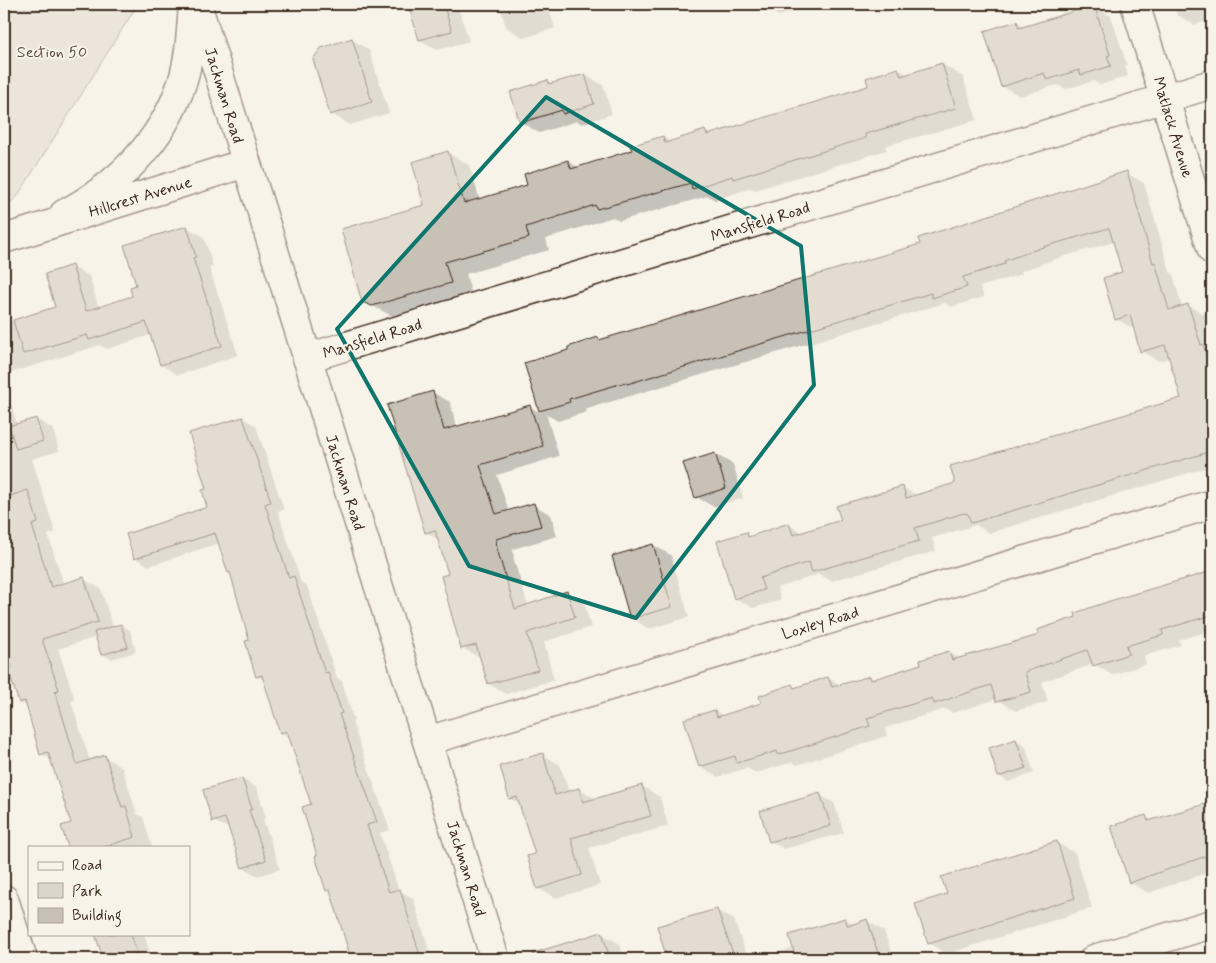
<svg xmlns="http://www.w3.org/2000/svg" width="1216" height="963" viewBox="0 0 1216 963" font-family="Mynerve,sans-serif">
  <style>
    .green { fill: #dbd6cb; stroke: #8b8074 }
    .shadow { fill: #0003 }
    .building { fill: #c8c1b6; stroke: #3b2a1e }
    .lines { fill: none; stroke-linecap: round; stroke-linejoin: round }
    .street-casing { stroke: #3b2a1e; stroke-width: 31 }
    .secondary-casing { stroke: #3b2a1e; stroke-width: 31 }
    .street { stroke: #f7f3e8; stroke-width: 28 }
    .secondary { stroke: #f7f3e8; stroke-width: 28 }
    .marked { fill: none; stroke: #0f766e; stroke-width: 4; stroke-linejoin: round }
    .labels { text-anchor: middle; stroke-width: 4; stroke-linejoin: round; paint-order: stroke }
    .park-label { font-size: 16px; fill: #5b4c41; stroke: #f7f3e8 }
    .street-label { font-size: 16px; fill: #3b2a1e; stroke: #f7f3e8 }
  </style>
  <rect width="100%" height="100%" fill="#f7f3e8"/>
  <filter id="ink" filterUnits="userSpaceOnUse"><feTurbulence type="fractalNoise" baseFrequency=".02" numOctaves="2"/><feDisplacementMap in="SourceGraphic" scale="10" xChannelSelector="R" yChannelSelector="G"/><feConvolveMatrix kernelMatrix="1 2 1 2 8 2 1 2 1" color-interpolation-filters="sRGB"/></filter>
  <g filter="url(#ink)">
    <!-- green -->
    <path class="green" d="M4 4H138L17 197 4 208Z"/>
    <!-- shadow -->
    <g class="shadow">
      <path d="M409 4H457L469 41 438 50 420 40Z"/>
      <path d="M499 4H547L555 28 524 38 506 27Z"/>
      <path d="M762 4H816L779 16 763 6Z"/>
      <path d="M1173 4H1212V19L1195 25 1177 15Z"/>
      <path d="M1093 6 1111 16 1127 65 1125 66 1128 76 1100 85 1093 81 1066 89 1057 85 1020 96 1002 86 1017 22 1026 28Z"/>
      <path d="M351 39 369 50 389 113 350 125 332 114Z"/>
      <path d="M942 64 963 77 977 120 885 146 887 150 755 190 751 188 715 200 708 196 619 221 613 217 546 239 549 250 466 274 472 295 394 317 363 301 426 206 448 153 469 165 480 200 529 186 568 161 579 168 633 151 662 137 671 142 705 131 712 135 870 86 898 69 908 75Z"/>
      <path d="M585 75 603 85 612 114 582 124 577 121 539 133 521 122 547 81 553 84Z"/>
      <path d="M1126 173 1144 183 1170 272 1173 274 1182 307 1188 305 1206 315 1212 337V466L989 533 976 525 932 538 936 551 831 581 819 574 777 588 781 600 753 608 735 598 746 534 752 537 789 525 803 533 843 521 902 487 918 496 1182 399 1170 358 1158 361 1141 351 1134 329 1116 319 1123 273 1114 242 1062 257 1021 271 1022 274 980 287 984 297 951 307 945 303 586 409 587 412 558 421 546 414 559 456 497 475 509 512 534 505 551 515 557 536 513 549 514 560 528 606 566 592 584 602 591 627 544 642 554 680 506 694 489 684 481 658 462 648 449 575 439 540 426 532 432 392 450 402 457 428 530 407 541 413 526 364 570 351 598 339 601 341 922 245Z"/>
      <path d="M187 227 204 237 213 266 209 267 238 355 178 375 161 365 151 335 107 349 100 345 4 375V324L56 308 72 267 89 276 99 308 134 297 138 286Z"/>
      <path d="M4 379 17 425 36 419 53 429 59 451 32 459 55 532 48 535 64 585 83 579 101 589 113 628 121 625 130 630 136 652 111 659 102 654 97 637 58 649 75 700 71 701 90 761 105 757 122 767 137 814 143 817 152 847H69L72 823 51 759 42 754 27 707 20 702 4 636Z"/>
      <path d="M243 418 256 426 284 510 278 511 301 582 307 586 337 678 342 681 354 721 352 722 390 830 380 833 399 891 413 898 432 959H353L332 893 327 890 318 856 313 805 290 738 281 732 264 680 257 676 251 640 231 574 229 572 219 543 149 566 135 558 209 508 207 490Z"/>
      <path d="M715 454 733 464 743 498 714 507 696 497Z"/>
      <path d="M653 545 671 555 689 617 649 629 631 618Z"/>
      <path d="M1212 570V630L1179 640 1181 645 1144 656 1146 664 1112 675 1094 664 1042 682 1048 702 1015 711 997 699 953 713 945 709 885 728 887 736 797 765 793 762 756 773 747 768 718 777 700 767 715 711 724 716 763 704 792 686 797 688 828 678 841 685 870 677 875 680 923 665 949 652 960 659 1040 635Z"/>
      <path d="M1016 740 1025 745 1034 773 1008 782 999 776Z"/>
      <path d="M542 754 560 765 569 792 579 789 596 799 642 786 660 797 668 826 589 848 600 885 556 898 538 888 536 855 520 804 510 798Z"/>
      <path d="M242 779 257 788 266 818 263 819 280 869 258 876 243 868 230 829 213 821Z"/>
      <path d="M820 795 834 803 844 833 784 849 770 841Z"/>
      <path d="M1212 803V871L1148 893 1130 882 1146 817 1153 821Z"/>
      <path d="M1057 843 1075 853 1092 908 947 954 929 943 948 895Z"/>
      <path d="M717 910 734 920 745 951 759 959 794 948 845 919 855 925 867 921 884 931 894 959H673L667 956Z"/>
      <path d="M96 934H144L152 959H103Z"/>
      <path d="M602 934 620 944 624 959H561L557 947Z"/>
    </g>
    <!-- building -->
    <g class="building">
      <path d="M408 4H443L452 31 419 40Z"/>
      <path d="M1094 5 1110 55 1107 56 1111 66 1081 75 1079 70 1047 80 1044 73 1001 87 984 31 1017 21 1019 28Z"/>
      <path d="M352 38 372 102 330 115 313 59 321 48Z"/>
      <path d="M942 63 956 108 865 134 866 138 733 179 732 176 692 189 691 183 597 209 595 205 526 227 529 238 445 262 451 283 372 306 362 302 341 229 424 205 412 162 448 151 464 203 527 185 524 174 568 160 571 169 632 150 630 146 663 136 665 143 705 130 707 135 868 86 866 78 898 68 901 76Z"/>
      <path d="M585 74 594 104 563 114 562 110 520 123 510 92 548 80 549 84Z"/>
      <path d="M1127 171 1153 263 1155 262 1169 310 1188 304 1201 345 1203 344 1212 374V451L971 523 968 514 964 513 915 528 919 541 812 572 809 562 760 578 764 590 734 599 717 541 747 532 748 537 789 523 793 535 841 520 836 506 903 486 906 498 955 483 950 466 1181 398 1165 345 1140 352 1130 315 1115 320 1103 278 1122 272 1109 228 1043 247 1004 261 1005 264 963 277 967 287 932 298 931 293 627 384 626 382 569 399 570 402 539 411 524 363 568 350V347L598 337 599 340 920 244 918 238Z"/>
      <path d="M187 226 196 257 193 258 222 346 160 365 146 322 89 340 87 335 23 354 13 320 55 307 45 274 72 265 86 311 132 296 130 287 136 285 124 245Z"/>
      <path d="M433 391 444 430 530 405 543 446 480 465 496 514 534 503 541 526 496 539 497 549 515 609 567 591 575 617 527 633 538 670 488 684 476 645 461 649 441 576 448 574 435 530 425 533 387 405Z"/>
      <path d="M243 417 271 502 265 504 289 578 294 576 325 673 328 672 342 713 339 714 377 822 367 825 389 892 400 889 421 959H351L330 890 326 891 315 856 317 855 302 807 311 804 287 731 280 733 262 675 256 677 245 641 249 640 230 572 228 573 215 533 134 559 126 534 207 507 202 490 206 489 189 433Z"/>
      <path d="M36 418 43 441 16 449 9 426Z"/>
      <path d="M715 453 726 488 695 498 683 463Z"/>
      <path d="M28 490 38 523 32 525 51 587 84 577 98 622 42 639 59 690 55 691 77 764 105 755 122 807 126 806 135 837 104 847H68L61 826 71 823 48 752 40 755 25 701 19 703 8 670 12 668 4 640V498Z"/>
      <path d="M653 544 672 607 630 619 612 556Z"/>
      <path d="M1212 571V615L1162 630 1163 635 1126 646 1129 654 1093 666 1087 650 1025 672 1031 692 996 702 991 685 934 704 932 698 867 718 870 726 778 755 777 751 737 763 735 756 699 767 684 719 715 710 717 717 761 703 759 696 792 684 794 688 828 677 832 687 870 676 871 680 921 664 920 660 949 651 952 660 1039 635 1037 630 1076 617 1075 613 1113 600Z"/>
      <path d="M121 624 128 647 101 655 94 632Z"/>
      <path d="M1016 739 1026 768 998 777 989 748Z"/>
      <path d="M543 753 555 795 579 788 583 802 642 785 651 816 571 838 582 875 537 889 527 856 535 854 517 797 509 799 500 766Z"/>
      <path d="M242 778 252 809 249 810 266 860 242 868 225 818 212 822 203 790Z"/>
      <path d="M820 793 831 826 769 842 760 811Z"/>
      <path d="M1212 802V854L1129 883 1111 826 1146 815 1148 821Z"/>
      <path d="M1057 841 1075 898 928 944 915 904 947 894 941 877Z"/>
      <path d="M717 909 735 959H667L657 926Z"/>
      <path d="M845 918 848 926 867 919 880 959H796L789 935Z"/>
      <path d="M602 932 610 959H534L533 953Z"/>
      <path d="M95 934H131L137 953 117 959H103Z"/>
    </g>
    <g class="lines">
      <defs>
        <g id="street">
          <path d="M1135 4 1212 250"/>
          <path d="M64 214C117 186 163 141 182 83 190 58 191 30 193 4"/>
          <path d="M307 358 1212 84"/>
          <path d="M427 741 1212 504"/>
          <path d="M4 899 23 959"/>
          <path d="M1094 959 1212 924"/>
        </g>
        <g id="secondary">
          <path d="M197 4 495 959"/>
          <path d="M4 239 246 163"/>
        </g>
      </defs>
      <!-- street casing -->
      <use href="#street" class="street-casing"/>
      <!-- secondary casing -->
      <use href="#secondary" class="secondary-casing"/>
      <!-- street -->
      <use href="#street" class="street"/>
      <!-- secondary -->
      <use href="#secondary" class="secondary"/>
    </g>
  </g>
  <!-- marked area -->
  <path d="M0 0H1216V963H0ZM546 97 801 246 814 385 636 618 469 566 337 329Z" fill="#f7f3e8" fill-opacity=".55" fill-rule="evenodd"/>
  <path class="marked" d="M546 97 801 246 814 385 636 618 469 566 337 329Z"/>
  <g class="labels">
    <!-- park labels -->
    <g class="park-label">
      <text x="52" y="57">Section 50</text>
    </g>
    <!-- street labels -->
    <g class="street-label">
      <text transform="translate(225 95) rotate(73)" y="6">Jackman Road</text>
      <text transform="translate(1174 127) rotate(73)" y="6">Matlack Avenue</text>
      <text transform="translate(140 196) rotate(-17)" y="6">Hillcrest Avenue</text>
      <text transform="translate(760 221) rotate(-17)" y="6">Mansfield Road</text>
      <text transform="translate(372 338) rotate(-17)" y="6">Mansfield Road</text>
      <text transform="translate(346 482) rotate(73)" y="6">Jackman Road</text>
      <text transform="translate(820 622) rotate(-17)" y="6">Loxley Road</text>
      <text transform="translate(467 868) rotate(73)" y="6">Jackman Road</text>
    </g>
  </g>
  <!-- margin -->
  <rect width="1216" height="963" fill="none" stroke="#f7f3e8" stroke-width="20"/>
  <rect x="10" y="10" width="1196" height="943" fill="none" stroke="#3b2a1e" stroke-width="2" filter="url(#ink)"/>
  <!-- legend -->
  <rect x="28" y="846" width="162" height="90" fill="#f7f3e8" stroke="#aca397"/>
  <rect x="38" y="862" width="25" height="8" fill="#f7f3e8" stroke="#aca397"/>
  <text x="72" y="870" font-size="15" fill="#3b2a1e">Road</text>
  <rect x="38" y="883" width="25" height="15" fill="#dbd6cb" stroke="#aca397"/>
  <text x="72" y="896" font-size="15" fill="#3b2a1e">Park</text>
  <rect x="38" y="908" width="25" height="15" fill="#c8c1b6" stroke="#aca397"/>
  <text x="72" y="920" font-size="15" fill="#3b2a1e">Building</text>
</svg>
